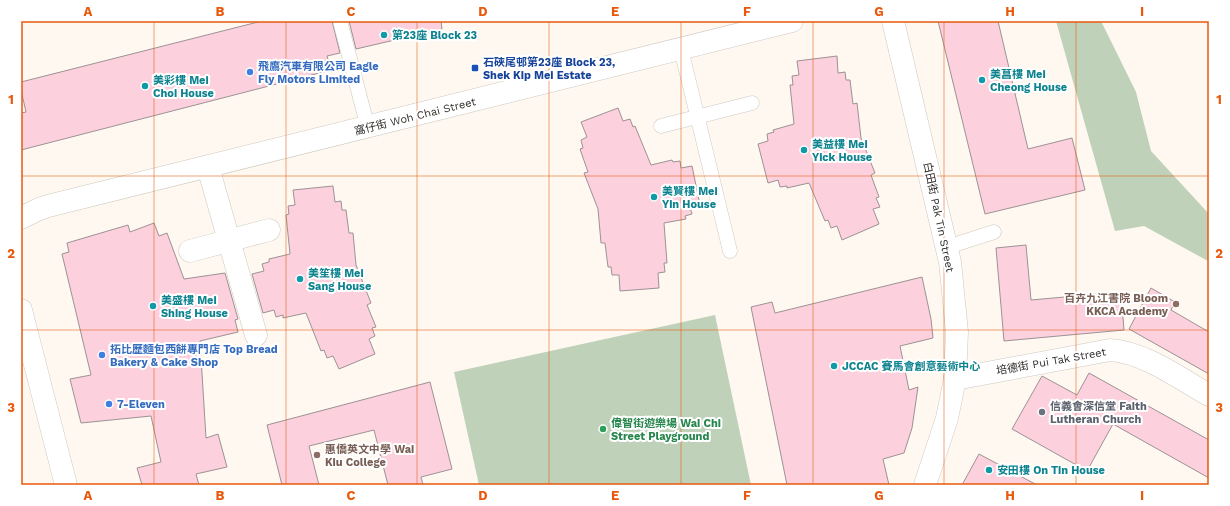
<svg xmlns="http://www.w3.org/2000/svg" width="1230" height="506" viewBox="0 0 1230 506" font-family="'Work Sans','Noto Sans TC',sans-serif">
  <style>
    .green { fill: #c0d1b9 }
    .building { fill: #fcd0dd; stroke: #9c9295 }
    .lines { fill: none; stroke-linecap: round; stroke-linejoin: round }
    .service-casing { stroke: #cec8c1; stroke-width: 15 }
    .minor-casing { stroke: #cec8c1; stroke-width: 23 }
    .secondary-casing { stroke: #cec8c1; stroke-width: 23 }
    .service { stroke: #fff; stroke-width: 14 }
    .minor { stroke: #fff; stroke-width: 22 }
    .secondary { stroke: #fff; stroke-width: 22 }
    .grid { fill: none; stroke: #e8590c; stroke-width: 1; stroke-opacity: 0.55 }
    .culture-dot { fill: #0f9aa8; stroke: #fff; stroke-width: 1.5 }
    .transit-dot { fill: #1a4fb4; stroke: #fff; stroke-width: 1.5 }
    .shop-dot { fill: #3f7fe0; stroke: #fff; stroke-width: 1.5 }
    .education-dot { fill: #8d6e63; stroke: #fff; stroke-width: 1.5 }
    .worship-dot { fill: #6b7280; stroke: #fff; stroke-width: 1.5 }
    .leisure-dot { fill: #2e9e5b; stroke: #fff; stroke-width: 1.5 }
    .labels { text-anchor: middle; stroke-width: 4; stroke-linejoin: round; paint-order: stroke }
    .culture-label { font-size: 11px; font-weight: bold; fill: #0d838f; stroke: #fff; text-anchor: start }
    .transit-label { font-size: 11px; font-weight: bold; fill: #164399; stroke: #fff; text-anchor: start }
    .shop-label { font-size: 11px; font-weight: bold; fill: #366cbe; stroke: #fff; text-anchor: start }
    .street-label { font-size: 11px; fill: #312e2c; stroke: #fff }
    .education-label { font-size: 11px; font-weight: bold; fill: #785e54; stroke: #fff; text-anchor: end }
    .worship-label { font-size: 11px; font-weight: bold; fill: #5b616d; stroke: #fff; text-anchor: start }
    .leisure-label { font-size: 11px; font-weight: bold; fill: #27864d; stroke: #fff; text-anchor: start }
    .neatline { fill: none; stroke: #e8590c; stroke-width: 1.5 }
    .grid-label { font-size: 13px; text-anchor: middle; font-weight: bold; fill: #e8590c }
  </style>
  <rect width="100%" height="100%" fill="#fef8f0"/>
  <!-- green -->
  <g class="green">
    <path d="M1056 21H1101L1136 92 1151 151 1209 214 1208 261 1144 226 1115 231Z"/>
    <path d="M715 315 751 485H479L454 372Z"/>
  </g>
  <!-- building -->
  <g class="building">
    <path d="M262 21H332L340 53 327 56 331 70 21 150V113L26 112 21 90V82Z"/>
    <path d="M349 21H441L442 29 356 49Z"/>
    <path d="M938 21H998L1028 149 1072 138 1085 190 985 214Z"/>
    <path d="M837 56 838 73 845 72 846 80H850L853 104 857 103 861 138 875 173 871 175 879 197 876 198 880 207 873 209 879 224 842 240 837 226 831 228 828 220 825 221 809 183 787 188V186L780 187 778 180 768 183 758 144 768 141 767 134 774 132 773 130 794 124 790 85H793L792 76 799 75 797 61Z"/>
    <path d="M618 108 623 121 630 119 633 127 635 126 651 165 672 160 673 162 680 161 681 168 692 166 700 205 690 207 692 214 685 216 686 219 664 223 667 263H664L665 272 658 273 659 288 620 291 619 275H612L611 267H608L605 243H601L598 209 584 173 588 172 580 149 583 148 581 140 587 137 581 122Z"/>
    <path d="M333 186 335 202 341 201 342 210H346L349 233H353L356 265 371 303 367 305 376 327 372 328 375 336 369 339 375 354 339 369 333 356 327 358 324 350 321 351 306 313 283 318V315L276 317 274 310 263 313 252 274 264 271 262 264 269 262V259L290 254 286 215 289 214 288 206 295 205 293 190Z"/>
    <path d="M154 223 159 236 167 233 184 279 225 273 238 319 235 320 238 332 200 341 206 438 218 434 227 467 196 474 199 485H142L137 468 161 462 151 416 81 423 70 379 91 375 62 254 69 252 67 243 128 225 130 232Z"/>
    <path d="M1026 245 1031 300 1121 292 1124 330 1004 341 996 248Z"/>
    <path d="M922 277 931 319 933 338 900 346 909 390 918 387 912 428 904 453 883 459 889 485H787L751 307 772 302 775 313Z"/>
    <path d="M1151 288 1175 302 1171 310 1209 332V374L1129 329Z"/>
    <path d="M1089 373 1209 440V478L1113 424 1087 471 1012 429 1042 376 1077 395Z"/>
    <path d="M430 382 452 469 421 477 423 485H388L374 430 309 446 319 485H282L267 425Z"/>
    <path d="M979 454 1037 485H962Z"/>
  </g>
  <g class="lines">
    <defs>
      <g id="service">
        <path d="M340 21 368 128"/>
        <path d="M681 49 730 251"/>
        <path d="M661 126 752 103"/>
        <path d="M947 247 994 232"/>
      </g>
      <g id="minor">
        <path d="M893 21 950 262 957 332 955 379 947 418 925 485"/>
        <path d="M208 167 256 335"/>
        <path d="M21 218 39 209 48 206 792 21"/>
        <path d="M190 251 269 230"/>
        <path d="M955 379 1110 350C1144 352 1179 378 1209 395"/>
      </g>
      <path id="secondary" d="M21 310 66 485"/>
    </defs>
    <!-- service casing -->
    <use href="#service" class="service-casing"/>
    <!-- minor casing -->
    <use href="#minor" class="minor-casing"/>
    <!-- secondary casing -->
    <use href="#secondary" class="secondary-casing"/>
    <!-- service -->
    <use href="#service" class="service"/>
    <!-- minor -->
    <use href="#minor" class="minor"/>
    <!-- secondary -->
    <use href="#secondary" class="secondary"/>
  </g>
  <!-- grid -->
  <path class="grid" d="M154 21V485M286 21V485M417 21V485M549 21V485M681 21V485M813 21V485M944 21V485M1076 21V485M21 176H1209M21 330H1209"/>
  <!-- markers -->
  <g class="culture-dot">
    <circle cx="384" cy="35" r="4"/>
    <circle cx="982" cy="80" r="4"/>
    <circle cx="145" cy="86" r="4"/>
    <circle cx="804" cy="150" r="4"/>
    <circle cx="654" cy="197" r="4"/>
    <circle cx="300" cy="279" r="4"/>
    <circle cx="153" cy="306" r="4"/>
    <circle cx="834" cy="366" r="4"/>
    <circle cx="989" cy="470" r="4"/>
  </g>
  <rect class="transit-dot" x="471" y="64" width="8" height="8" rx="2"/>
  <g class="shop-dot">
    <circle cx="250" cy="72" r="4"/>
    <circle cx="102" cy="355" r="4"/>
    <circle cx="109" cy="404" r="4"/>
  </g>
  <g class="education-dot">
    <circle cx="1176" cy="304" r="4"/>
    <circle cx="317" cy="455" r="4"/>
  </g>
  <circle class="worship-dot" cx="1042" cy="412" r="4"/>
  <circle class="leisure-dot" cx="603" cy="429" r="4"/>
  <g class="labels">
    <!-- culture labels -->
    <g class="culture-label">
      <text x="392" y="39">第23座 Block 23</text>
      <text x="990" y="78">美菖樓 Mei<tspan x="990" dy="13">Cheong House</tspan></text>
      <text x="153" y="84">美彩樓 Mei<tspan x="153" dy="13">Choi House</tspan></text>
      <text x="812" y="148">美益樓 Mei<tspan x="812" dy="13">Yick House</tspan></text>
      <text x="662" y="195">美賢樓 Mei<tspan x="662" dy="13">Yin House</tspan></text>
      <text x="308" y="277">美笙樓 Mei<tspan x="308" dy="13">Sang House</tspan></text>
      <text x="161" y="304">美盛樓 Mei<tspan x="161" dy="13">Shing House</tspan></text>
      <text x="842" y="370">JCCAC 賽馬會創意藝術中心</text>
      <text x="997" y="474">安田樓 On Tin House</text>
    </g>
    <!-- transit labels -->
    <g class="transit-label">
      <text x="483" y="66">石硤尾邨第23座 Block 23,<tspan x="483" dy="13">Shek Kip Mei Estate</tspan></text>
    </g>
    <!-- shop labels -->
    <g class="shop-label">
      <text x="258" y="70">飛鷹汽車有限公司 Eagle<tspan x="258" dy="13">Fly Motors Limited</tspan></text>
      <text x="110" y="353">拓比歷麵包西餅專門店 Top Bread<tspan x="110" dy="13">Bakery &amp; Cake Shop</tspan></text>
      <text x="117" y="408">7-Eleven</text>
    </g>
    <!-- street labels -->
    <g class="street-label">
      <text transform="translate(415 116) rotate(-14)" y="4">窩仔街 Woh Chai Street</text>
      <text transform="translate(939 217) rotate(78)" y="4">白田街 Pak Tin Street</text>
      <text transform="translate(1051 361) rotate(-10)" y="4">培德街 Pui Tak Street</text>
    </g>
    <!-- education labels -->
    <g class="education-label">
      <text x="1168" y="302">百卉九江書院 Bloom<tspan x="1168" dy="13">KKCA Academy</tspan></text>
      <text x="325" y="453" text-anchor="start">惠僑英文中學 Wai<tspan x="325" dy="13">Kiu College</tspan></text>
    </g>
    <!-- worship labels -->
    <g class="worship-label">
      <text x="1050" y="410">信義會深信堂 Faith<tspan x="1050" dy="13">Lutheran Church</tspan></text>
    </g>
    <!-- leisure labels -->
    <g class="leisure-label">
      <text x="611" y="427">偉智街遊樂場 Wai Chi<tspan x="611" dy="13">Street Playground</tspan></text>
    </g>
  </g>
  <!-- border -->
  <rect width="1230" height="506" fill="none" stroke="#ffffff" stroke-width="44"/>
  <rect x="22" y="22" width="1186" height="462" class="neatline"/>
  <g class="grid-label">
    <text x="88" y="16">A</text>
    <text x="220" y="16">B</text>
    <text x="351" y="16">C</text>
    <text x="483" y="16">D</text>
    <text x="615" y="16">E</text>
    <text x="747" y="16">F</text>
    <text x="879" y="16">G</text>
    <text x="1010" y="16">H</text>
    <text x="1142" y="16">I</text>
    <text x="11" y="104">1</text>
    <text x="1219" y="104">1</text>
    <text x="11" y="258">2</text>
    <text x="1219" y="258">2</text>
    <text x="11" y="412">3</text>
    <text x="1219" y="412">3</text>
    <text x="88" y="500">A</text>
    <text x="220" y="500">B</text>
    <text x="351" y="500">C</text>
    <text x="483" y="500">D</text>
    <text x="615" y="500">E</text>
    <text x="747" y="500">F</text>
    <text x="879" y="500">G</text>
    <text x="1010" y="500">H</text>
    <text x="1142" y="500">I</text>
  </g>
</svg>
